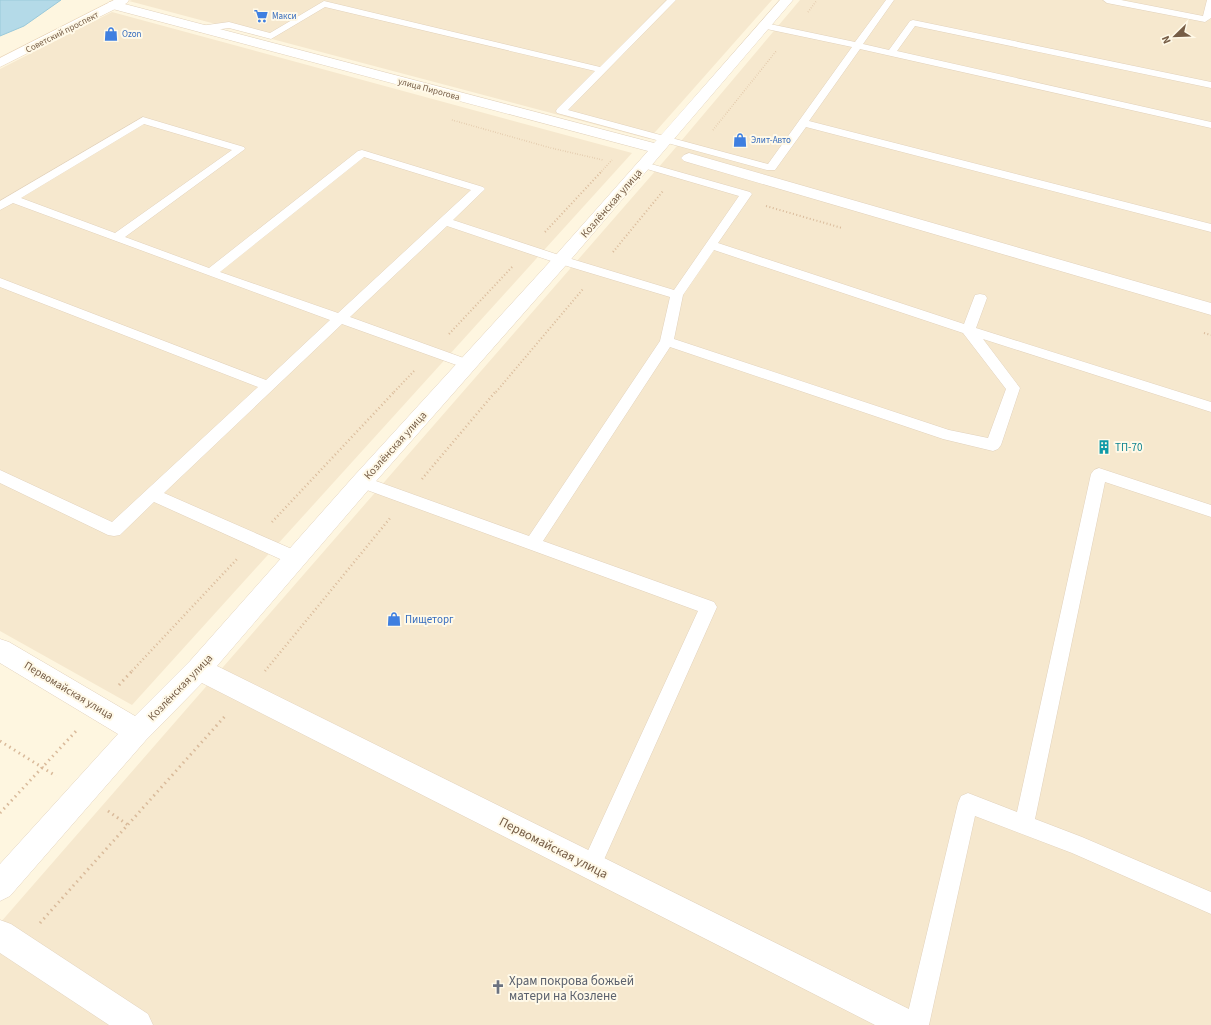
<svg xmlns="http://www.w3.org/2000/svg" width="1211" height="1025" viewBox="0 0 1211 1025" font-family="'Source Sans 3',sans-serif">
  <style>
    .residential { fill: #f6e8ce }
    .water { fill: #b4dae8; stroke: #99c9da }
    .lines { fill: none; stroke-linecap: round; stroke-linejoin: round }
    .lane-casing { stroke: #e2d2bc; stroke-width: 1 }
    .street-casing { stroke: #e2d2bc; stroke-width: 1 }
    .secondary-casing { stroke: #e8d4b9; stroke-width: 1 }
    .path-far3 { stroke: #d9ba9a; stroke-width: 1.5; stroke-dasharray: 0.5 2; stroke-linecap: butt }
    .path-far2 { stroke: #d9ba9a; stroke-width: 2; stroke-dasharray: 1 2.5; stroke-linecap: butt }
    .path-far1 { stroke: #d9ba9a; stroke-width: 2.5; stroke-dasharray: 1 3; stroke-linecap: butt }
    .path { stroke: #d9ba9a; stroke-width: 3; stroke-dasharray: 1.5 4; stroke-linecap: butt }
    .lane { fill: #fff; fill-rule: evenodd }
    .street { fill: #fff; fill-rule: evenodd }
    .secondary { fill: #fff; fill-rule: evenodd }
    .labels { text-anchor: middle; stroke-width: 4; stroke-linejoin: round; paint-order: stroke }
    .far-shop-label { font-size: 9px; fill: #366cbe; stroke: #fff9e8; text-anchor: start }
    .far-street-label { font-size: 9px; fill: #765d46; stroke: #fff9e8 }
    .street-label { font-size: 11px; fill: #765d46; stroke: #fff9e8 }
    .culture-label { font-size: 11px; fill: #0d838f; stroke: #fff9e8; text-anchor: start }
    .shop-label { font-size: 11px; fill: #366cbe; stroke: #fff9e8; text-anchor: start }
    .near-street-label { font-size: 13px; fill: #765d46; stroke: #fff9e8 }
    .near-worship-label { font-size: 13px; fill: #5b616d; stroke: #fff9e8; text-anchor: start }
  </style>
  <rect width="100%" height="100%" fill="#fef6e0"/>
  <!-- residential -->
  <g class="residential">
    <path d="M132 0H772L649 139 129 1Z"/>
    <path d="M800 0H1211V1025H0V923L671 153Z"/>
    <path d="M112 12 632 153 132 705 0 631V69Z"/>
  </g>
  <!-- water -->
  <path class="water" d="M0 0H61L24 26 0 36Z"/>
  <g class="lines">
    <defs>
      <g id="lane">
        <path d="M667 0H676L568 110 768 164 852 47 762 28 760 26 762 24 765 23 855 42 886 0H894L863 44 889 50 910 21 913 20 1211 82V88L915 26 897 51 1211 122V128L860 49 809 121 1211 224V232L806 127 775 170H767L557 113 556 111 557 109 595 71 325 7 271 39 229 28 200 32 195 29 200 26 229 22 270 33 324 1 600 67Z"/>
        <path d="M1103 0H1121L1203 16 1207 0H1211V18L1205 22 1107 3Z"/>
        <path d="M143 117 244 147 245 149 125 237 209 268 358 151 362 150 483 187 485 189 483 191 453 220 565 257 674 290 739 196 640 167 638 165 640 163 644 162 750 192 752 194 718 243 964 324 975 295 980 294 985 295 987 298 976 328 1211 402V412L983 339 1020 388 1001 445 998 449 993 451 943 439 670 347 543 541 714 602 717 607 598 873 591 876 584 873 581 866 698 611 356 486 354 482 356 478 362 476 529 536 660 341 670 297 557 263 447 226 350 317 472 361 474 364 472 367 467 369 462 367 342 324 164 493 301 553 303 558 301 563 295 565 289 563 154 502 120 535 114 536 108 535 0 483V470L112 522 258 387 0 287V278L266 380 330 320 13 203 0 210V201ZM144 124 232 150 115 233 21 198ZM364 157 471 190 338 313 220 272ZM714 250 963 333 1006 389 988 438 949 430 674 339 683 295Z"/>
        <path d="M1099 468 1211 505V517L1105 482 1035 819 1082 837 1211 892V914L1072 853 975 816 929 1025H905L958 803 961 796 968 793 1017 812 1091 474 1094 470Z"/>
      </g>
      <g id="street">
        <path d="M780 0H793L567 264 370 488 217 666 919 1014 924 1025H875L202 683 146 740 10 896 0 901V864L118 734 0 663V639L9 642 135 716 190 661 354 476 555 256 648 151 109 8 107 5 109 2H117L654 143Z"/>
        <path d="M689 153 1211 303V315L684 161 681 158 684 155Z"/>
        <path d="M0 920 11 924 148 1014 153 1025H109L0 953Z"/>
      </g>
      <path id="secondary" d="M114 0H129L127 3 0 67V58Z"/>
    </defs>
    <!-- lane casing -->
    <use href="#lane" class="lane-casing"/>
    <!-- street casing -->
    <use href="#street" class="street-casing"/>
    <!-- secondary casing -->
    <use href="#secondary" class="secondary-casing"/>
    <!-- path-far3 -->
    <g class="path-far3">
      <path d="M808 12 817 0"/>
      <path d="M452 120 551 148 603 160"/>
      <path d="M713 130 777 50"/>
      <path d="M600 173 612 160"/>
    </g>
    <!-- path-far2 -->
    <g class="path-far2">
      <path d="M766 206 842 228"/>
      <path d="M545 232 601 172"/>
      <path d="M613 252 663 191"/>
      <path d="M1204 333 1211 335"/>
      <path d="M449 334 513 266"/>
      <path d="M394 392 415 370"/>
      <path d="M496 392 583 289"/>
    </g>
    <!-- path-far1 -->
    <g class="path-far1">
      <path d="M422 479 496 391"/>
      <path d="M272 522 395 391"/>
      <path d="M132 671 237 559"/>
      <path d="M265 671 391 517"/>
    </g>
    <!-- path -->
    <g class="path">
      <path d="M119 685 133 670"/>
      <path d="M0 741 56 776"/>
      <path d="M108 811 128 825"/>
      <path d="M0 813 77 730"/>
      <path d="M40 923 226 715"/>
    </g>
    <!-- lane -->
    <use href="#lane" class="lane"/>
    <!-- street -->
    <use href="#street" class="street"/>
    <!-- secondary -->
    <use href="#secondary" class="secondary"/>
  </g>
  <!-- icons -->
  <defs>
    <symbol id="supermarket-bare" viewBox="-9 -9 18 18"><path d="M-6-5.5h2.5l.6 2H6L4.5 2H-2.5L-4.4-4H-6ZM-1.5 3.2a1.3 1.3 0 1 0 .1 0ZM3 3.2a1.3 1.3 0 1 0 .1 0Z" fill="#3f7fe0" stroke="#fff9e8" stroke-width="2.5" paint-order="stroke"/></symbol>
    <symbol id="shop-bare" viewBox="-9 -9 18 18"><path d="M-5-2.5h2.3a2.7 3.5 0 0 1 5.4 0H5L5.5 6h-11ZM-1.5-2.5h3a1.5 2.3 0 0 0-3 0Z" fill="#3f7fe0" stroke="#fff9e8" stroke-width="2.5" paint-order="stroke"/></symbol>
    <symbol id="building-bare" viewBox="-9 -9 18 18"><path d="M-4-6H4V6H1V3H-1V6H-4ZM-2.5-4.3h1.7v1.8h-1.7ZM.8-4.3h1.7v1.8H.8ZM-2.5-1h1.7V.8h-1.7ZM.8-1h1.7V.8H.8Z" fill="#0f9aa8" stroke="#fff9e8" stroke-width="2.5" paint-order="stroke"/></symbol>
    <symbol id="church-bare" viewBox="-9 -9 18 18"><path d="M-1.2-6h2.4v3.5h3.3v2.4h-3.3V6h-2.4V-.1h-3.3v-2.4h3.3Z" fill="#6b7280" stroke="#fff9e8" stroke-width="2.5" paint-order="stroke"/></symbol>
  </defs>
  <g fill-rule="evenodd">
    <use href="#supermarket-bare" x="251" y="6" width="20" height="20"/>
    <use href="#shop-bare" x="101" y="24" width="20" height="20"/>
    <use href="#shop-bare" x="730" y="130" width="20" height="20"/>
    <use href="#building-bare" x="1094" y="437" width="20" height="20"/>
    <use href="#shop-bare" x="384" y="609" width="20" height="20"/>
    <use href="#church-bare" x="488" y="977" width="20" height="20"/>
  </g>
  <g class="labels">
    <!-- far-shop labels -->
    <g class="far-shop-label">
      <text x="272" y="19">Макси</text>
      <text x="122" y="37">Ozon</text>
      <text x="751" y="143">Элит-Авто</text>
    </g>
    <!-- far-street labels -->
    <g class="far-street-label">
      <text transform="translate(62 32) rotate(-27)" y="3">Советский проспект</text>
      <text transform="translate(429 89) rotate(15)" y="3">улица Пирогова</text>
    </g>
    <!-- street labels -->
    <g class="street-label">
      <text transform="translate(611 203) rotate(-49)" y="4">Козлёнская улица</text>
      <text transform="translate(395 445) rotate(-48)" y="4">Козлёнская улица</text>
      <text transform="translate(180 687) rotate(-46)" y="4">Козлёнская улица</text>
      <text transform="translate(69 690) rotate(31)" y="4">Первомайская улица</text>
    </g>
    <!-- culture labels -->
    <g class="culture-label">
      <text x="1115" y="451">ТП-70</text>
    </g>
    <!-- shop labels -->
    <g class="shop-label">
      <text x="405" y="623">Пищеторг</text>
    </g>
    <!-- near-street labels -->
    <g class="near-street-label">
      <text transform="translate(554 847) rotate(27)" y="5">Первомайская улица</text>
    </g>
    <!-- near-worship labels -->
    <g class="near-worship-label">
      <text x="509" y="985">Храм покрова божьей<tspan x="509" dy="15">матери на Козлене</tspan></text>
    </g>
  </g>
  <!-- north arrow -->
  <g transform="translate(1175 36) rotate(247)" stroke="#fff9e8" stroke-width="3" paint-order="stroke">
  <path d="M0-3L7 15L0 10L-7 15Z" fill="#765d46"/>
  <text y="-6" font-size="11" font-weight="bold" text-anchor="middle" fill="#765d46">N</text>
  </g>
</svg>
